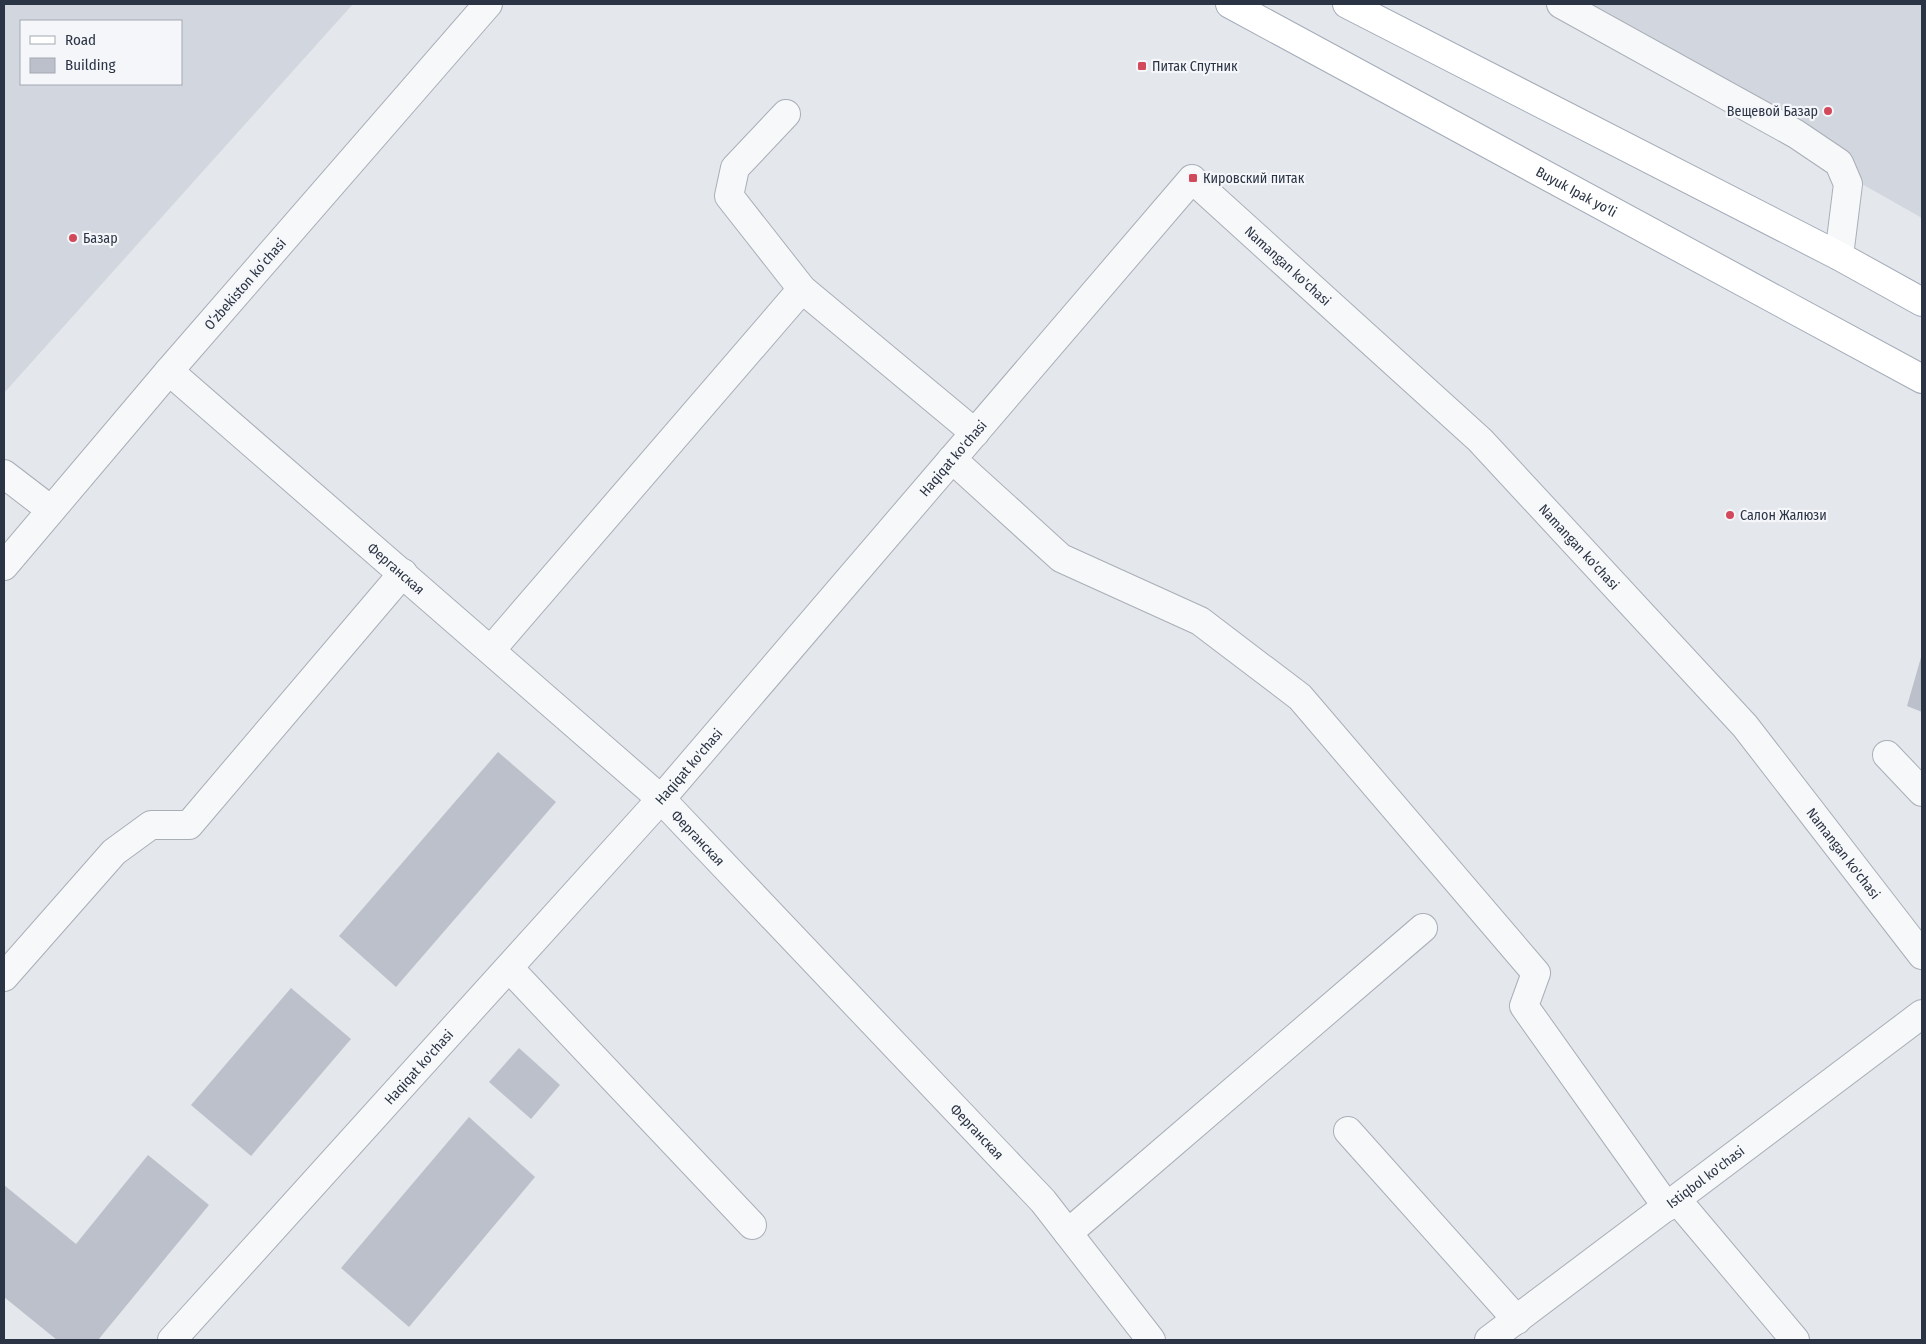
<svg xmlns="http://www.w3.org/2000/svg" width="1926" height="1344" viewBox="0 0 1926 1344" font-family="'Fira Sans Condensed',sans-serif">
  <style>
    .built { fill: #d2d6de; fill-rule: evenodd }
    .building { fill: #bbc0ca }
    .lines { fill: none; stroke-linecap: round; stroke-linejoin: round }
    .minor-casing { stroke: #a9aeb7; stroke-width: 30 }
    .major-casing { stroke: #a3abb8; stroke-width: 30 }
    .minor { stroke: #f7f8fa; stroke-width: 28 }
    .major { stroke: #fff; stroke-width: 28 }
    .poi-dot { fill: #d1495b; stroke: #f4f6f9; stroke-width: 2 }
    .labels { text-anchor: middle; stroke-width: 4.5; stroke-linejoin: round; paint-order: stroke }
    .poi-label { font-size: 14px; fill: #2b3445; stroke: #f4f6f9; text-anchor: start }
    .street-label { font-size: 14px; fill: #2b3445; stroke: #f4f6f9 }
  </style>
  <rect width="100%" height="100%" fill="#e4e7ec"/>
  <!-- built -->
  <g class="built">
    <path d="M4 4H353L4 393ZM21 21H181V84H21Z"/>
    <path d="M1544 4H1922V218Z"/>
  </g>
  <!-- building -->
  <g class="building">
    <path d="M1922 654V712L1907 706Z"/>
    <path d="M498 752 556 802 396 987 339 936Z"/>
    <path d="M291 988 351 1039 251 1156 191 1105Z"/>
    <path d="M519 1048 560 1085 531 1119 489 1082Z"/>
    <path d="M469 1117 535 1177 409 1327 341 1268Z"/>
    <path d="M148 1155 209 1205 98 1340H57L4 1297V1185L76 1244Z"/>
  </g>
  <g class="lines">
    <defs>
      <g id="minor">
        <path d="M1561 4 1796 134 1839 163 1848 184 1839 256"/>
        <path d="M786 114 735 168 729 196 802 289 975 433"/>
        <path id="s1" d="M169 371 661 799 1043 1201 1151 1340"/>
        <path d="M952 459 1061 558 1200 621 1300 697 1536 973 1524 1006 1667 1207"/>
        <path d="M4 474 51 510"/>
        <path d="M4 566 169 371 488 4"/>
        <path d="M491 650 802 289"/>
        <path d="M1887 755 1922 792"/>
        <path d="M509 968 752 1225"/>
        <path d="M4 977 114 852 151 825H189L403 573"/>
        <path d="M1348 1131 1517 1320"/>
        <path d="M1677 1200 1795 1340"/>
        <path d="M1068 1233 1423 928"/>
        <path id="s2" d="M172 1340 661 799 1192 179 1480 440 1745 726 1922 955"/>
        <path id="s3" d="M1489 1340 1922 1014"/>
      </g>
      <g id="major">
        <path id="s4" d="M1230 4 1922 379"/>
        <path d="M1347 4 1839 256 1922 302"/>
      </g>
    </defs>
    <!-- minor casing -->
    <use href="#minor" class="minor-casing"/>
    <!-- major casing -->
    <use href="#major" class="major-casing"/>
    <!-- minor -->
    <use href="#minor" class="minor"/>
    <!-- major -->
    <use href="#major" class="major"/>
  </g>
  <!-- markers -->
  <g class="poi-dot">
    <rect x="1137" y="61" width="10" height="10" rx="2.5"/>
    <circle cx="1828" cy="111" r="5"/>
    <rect x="1188" y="173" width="10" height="10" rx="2.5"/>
    <circle cx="73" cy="238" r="5"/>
    <circle cx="1730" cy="515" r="5"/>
  </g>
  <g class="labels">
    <!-- poi labels -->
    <g class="poi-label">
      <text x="1152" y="71">Питак Спутник</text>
      <text x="1818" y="116" text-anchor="end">Вещевой Базар</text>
      <text x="1203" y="183">Кировский питак</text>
      <text x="83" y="243">Базар</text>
      <text x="1740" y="520">Салон Жалюзи</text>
    </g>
    <!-- street labels -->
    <g class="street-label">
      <text dy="5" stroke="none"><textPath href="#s4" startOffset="394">Buyuk Ipak yo'li</textPath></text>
      <text dy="5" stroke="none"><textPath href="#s2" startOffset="1675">Namangan ko'chasi</textPath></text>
      <text transform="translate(245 284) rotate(-49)" y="5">Oʻzbekiston koʻchasi</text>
      <text dy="5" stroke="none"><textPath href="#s2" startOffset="1178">Haqiqat ko'chasi</textPath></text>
      <text dy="5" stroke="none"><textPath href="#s2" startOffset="2080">Namangan ko'chasi</textPath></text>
      <text dy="5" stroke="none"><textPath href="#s1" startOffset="301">Ферганская</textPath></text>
      <text dy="5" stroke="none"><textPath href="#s2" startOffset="772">Haqiqat ko'chasi</textPath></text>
      <text dy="5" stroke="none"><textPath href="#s1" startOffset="706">Ферганская</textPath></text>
      <text dy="5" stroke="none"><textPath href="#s2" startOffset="2485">Namangan ko'chasi</textPath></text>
      <text dy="5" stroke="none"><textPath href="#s2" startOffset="368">Haqiqat ko'chasi</textPath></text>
      <text dy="5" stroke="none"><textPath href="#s1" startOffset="1111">Ферганская</textPath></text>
      <text dy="5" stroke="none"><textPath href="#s3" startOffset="271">Istiqbol ko'chasi</textPath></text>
    </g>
  </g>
  <!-- border -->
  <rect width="1926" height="1344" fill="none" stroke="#2b3445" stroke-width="10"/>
  <!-- legend -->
  <rect x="20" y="20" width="162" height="65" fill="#f4f6f9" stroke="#a4a8b1"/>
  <rect x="30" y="36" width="25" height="8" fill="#ffffff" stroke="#a4a8b1"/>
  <text x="65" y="45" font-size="15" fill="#2b3445">Road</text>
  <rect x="30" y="58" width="25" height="15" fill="#bbc0ca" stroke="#a4a8b1"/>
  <text x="65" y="70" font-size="15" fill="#2b3445">Building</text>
</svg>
